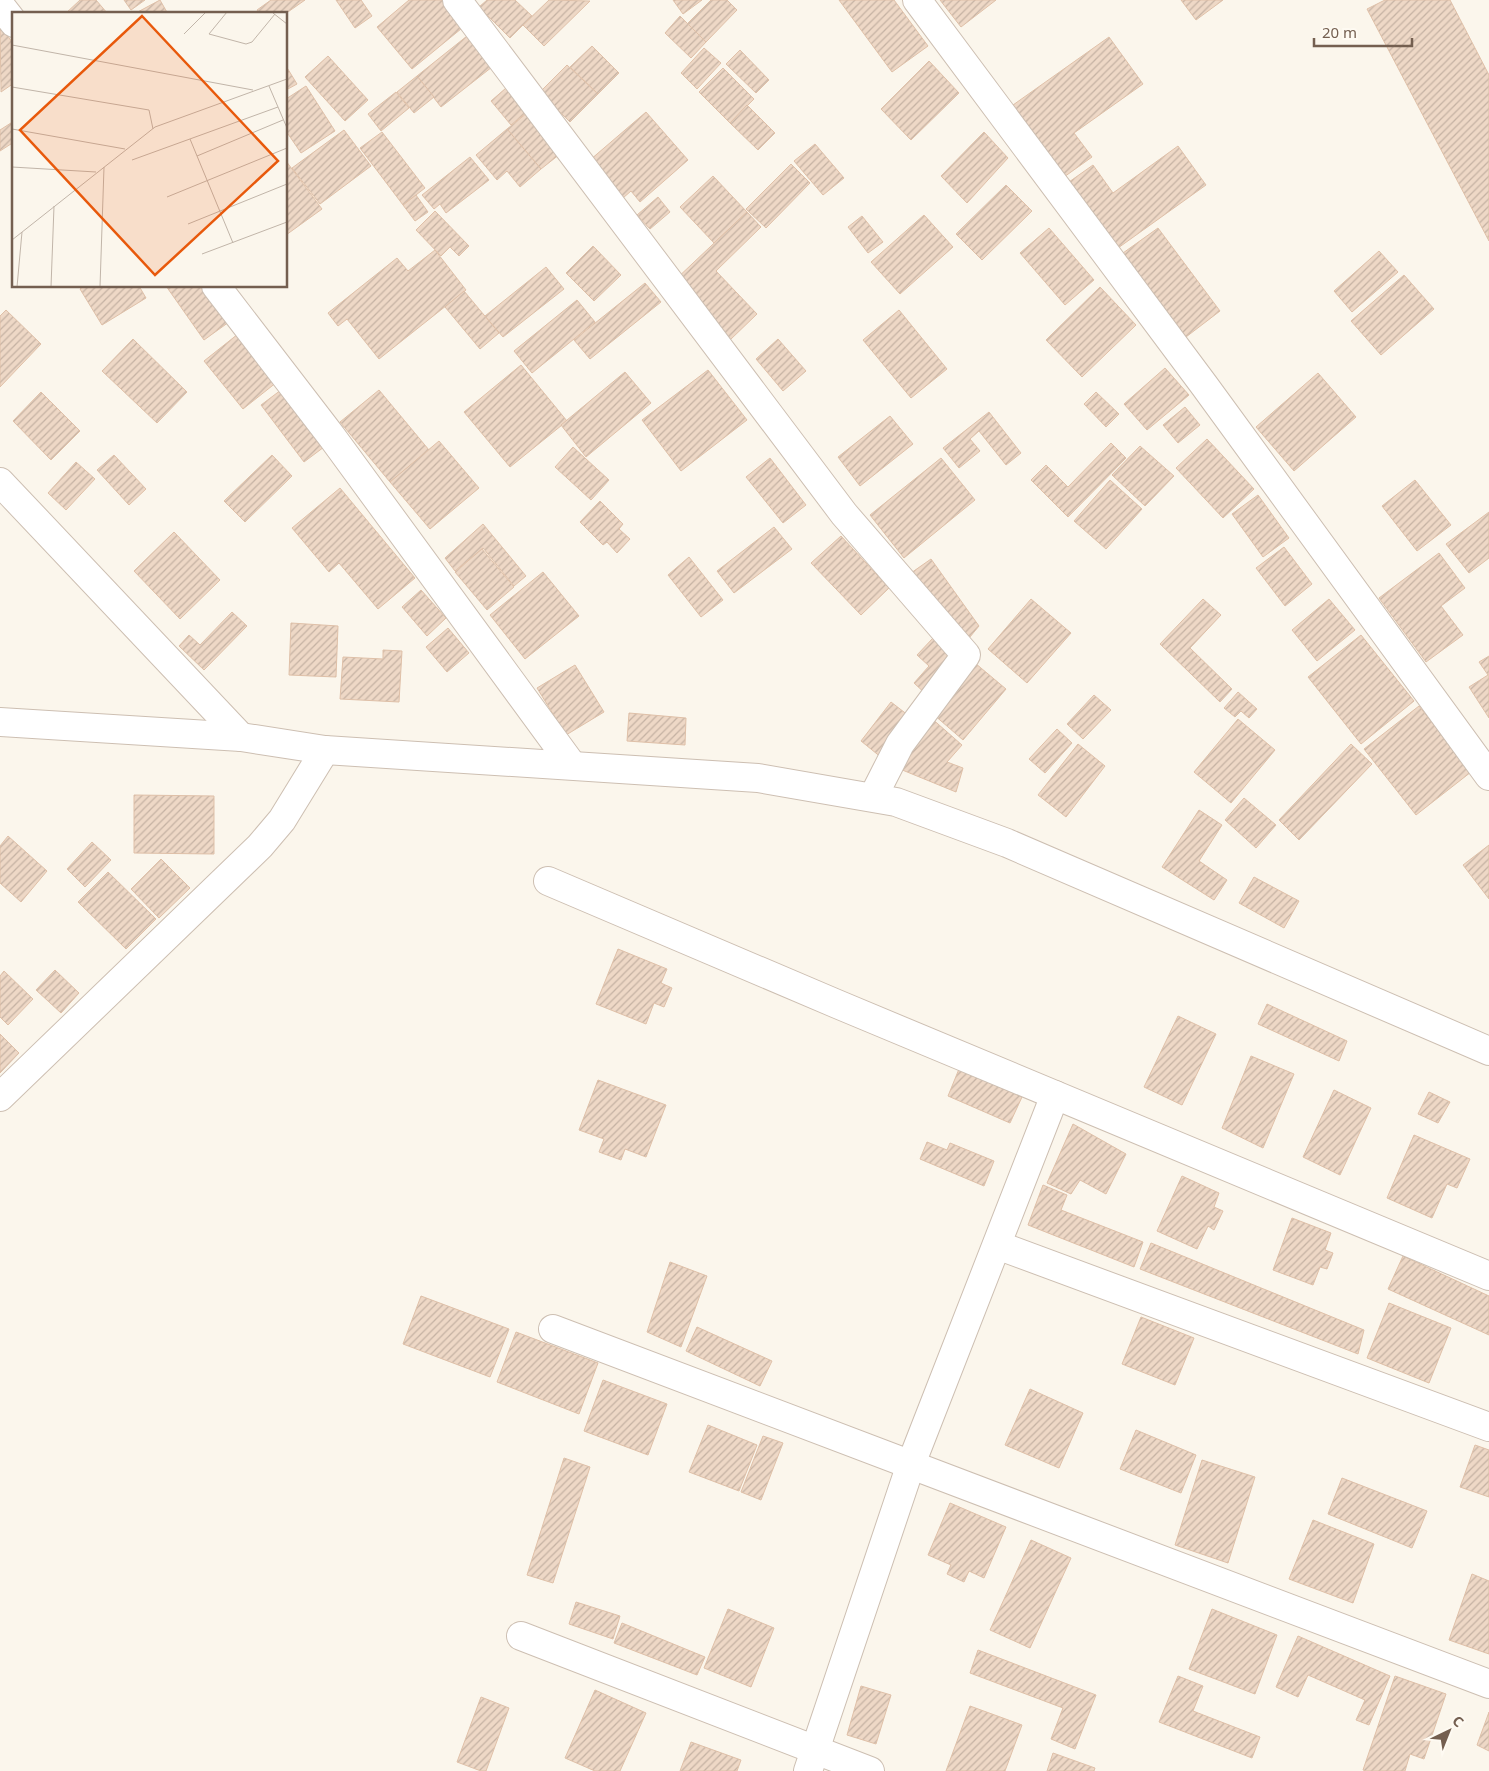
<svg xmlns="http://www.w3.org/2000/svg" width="1489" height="1771" viewBox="0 0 1489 1771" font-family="'Noto Sans',sans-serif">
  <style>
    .building { fill: url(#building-hatch); stroke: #dfc0a8 }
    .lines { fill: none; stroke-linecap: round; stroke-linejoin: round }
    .minor-casing { stroke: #cdbfb2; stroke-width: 30 }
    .tertiary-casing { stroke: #cdbfb2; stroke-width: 30 }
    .minor { stroke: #fff; stroke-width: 28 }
    .tertiary { stroke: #fff; stroke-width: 28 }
    .inset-road { fill: none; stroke: #c1b5a9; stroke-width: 1 }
    .view { fill: #e8590c; fill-opacity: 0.15; stroke: #e8590c; stroke-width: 2.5 }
    .inset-edge { fill: none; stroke: #745f50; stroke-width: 2.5 }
  </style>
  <defs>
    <pattern id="building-hatch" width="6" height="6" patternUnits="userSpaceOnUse" patternTransform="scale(1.25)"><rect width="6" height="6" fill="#eed8c6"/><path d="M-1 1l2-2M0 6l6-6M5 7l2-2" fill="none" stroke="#c5b2a3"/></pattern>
  </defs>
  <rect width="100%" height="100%" fill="#fbf6ec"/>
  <!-- building -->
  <g class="building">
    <path d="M80 0H96L108 14H65Z"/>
    <path d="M124 0H145L131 10Z"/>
    <path d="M160 0 168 14H134Z"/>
    <path d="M271 0H305L285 14H260L257 10Z"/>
    <path d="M336 0H361L372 16 355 28Z"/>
    <path d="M409 0H447L467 24 412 69 377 27Z"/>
    <path d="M487 0H515L532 16 510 38 479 7Z"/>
    <path d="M549 0 590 1 544 46 523 25Z"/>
    <path d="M673 0H702L683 14Z"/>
    <path d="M711 0H727L737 10 706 42 687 24Z"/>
    <path d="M839 0H894L928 46 892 72Z"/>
    <path d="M940 0H996L961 27Z"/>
    <path d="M1181 0H1223L1196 20Z"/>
    <path d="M1385 0H1450L1489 75V241L1367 9Z"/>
    <path d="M680 16 706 42 691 58 665 33Z"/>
    <path d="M0 25 14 45V83L1 92Z"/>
    <path d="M467 36 492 67 441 107 417 76Z"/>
    <path d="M1109 37 1143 84 1074 133 1092 157 1064 177 1013 105Z"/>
    <path d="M592 46 619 73 598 94 570 67Z"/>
    <path d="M704 48 721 63 697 89 681 73Z"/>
    <path d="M740 50 769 80 756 93 726 64Z"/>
    <path d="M328 56 368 100 345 121 305 77Z"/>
    <path d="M929 61 959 93 911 140 881 109Z"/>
    <path d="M567 65 598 94 570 122 540 92Z"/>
    <path d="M286 66 297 84 286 90Z"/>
    <path d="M723 68 754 99 730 123 699 92Z"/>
    <path d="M417 76 434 97 414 113 397 92Z"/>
    <path d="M306 86 335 131 301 153 286 131V99Z"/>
    <path d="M506 88 527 112 511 125 491 101Z"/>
    <path d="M396 92 409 108 381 131 368 114Z"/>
    <path d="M747 105 775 133 758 150 730 123Z"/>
    <path d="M646 112 688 160 640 202 631 191 623 198 590 160Z"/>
    <path d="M527 113 560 154 541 169 507 129Z"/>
    <path d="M14 121V142L0 151V130Z"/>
    <path d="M507 129 541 169 520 187 507 171 497 180 476 155Z"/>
    <path d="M344 130 371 166 320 204 292 168Z"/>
    <path d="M382 132 425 188 403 205 360 148Z"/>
    <path d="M984 132 1008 158 967 203 941 176Z"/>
    <path d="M815 144 844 178 823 195 794 161Z"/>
    <path d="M1178 146 1206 185 1118 248 1069 182 1093 165 1113 193Z"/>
    <path d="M470 157 489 180 446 213 440 204 434 209 422 195Z"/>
    <path d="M286 161 322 209 286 235Z"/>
    <path d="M791 164 810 183 766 228 746 209Z"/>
    <path d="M713 176 747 212 714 243 680 207Z"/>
    <path d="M1006 185 1032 211 982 260 956 234Z"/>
    <path d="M416 195 428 212 415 221 403 205Z"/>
    <path d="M658 197 670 212 650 229 637 215Z"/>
    <path d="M435 211 469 246 459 256 450 247 441 256 416 230Z"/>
    <path d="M747 212 761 227 716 271 757 314 730 340 674 281Z"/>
    <path d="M924 215 953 247 900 294 871 262Z"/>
    <path d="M862 216 883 242 868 253 848 227Z"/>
    <path d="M1049 228 1094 280 1065 305 1020 253Z"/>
    <path d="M1158 228 1220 311 1186 337 1123 253Z"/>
    <path d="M593 246 621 275 594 301 566 273Z"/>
    <path d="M435 250 466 290 379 359 347 319 338 326 328 313 397 258 408 271Z"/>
    <path d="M1379 251 1398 272 1352 312 1334 291Z"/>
    <path d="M546 267 564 289 503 337 485 316Z"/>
    <path d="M1404 275 1434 309 1381 355 1351 321Z"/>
    <path d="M645 283 661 302 590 359 574 340Z"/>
    <path d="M84 286H139L146 298 102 325 80 289Z"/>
    <path d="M166 286H204L229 322 204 340Z"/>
    <path d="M1100 287 1136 325 1082 377 1046 340Z"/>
    <path d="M464 291 499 333 480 349 445 307Z"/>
    <path d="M577 300 595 322 532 373 514 351Z"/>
    <path d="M6 310 41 344 0 387V316Z"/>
    <path d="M899 310 947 369 911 398 863 340Z"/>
    <path d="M238 334 277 382 243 409 204 361Z"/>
    <path d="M133 339 187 392 157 423 102 371Z"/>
    <path d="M778 339 806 371 783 391 756 359Z"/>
    <path d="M521 365 567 421 510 467 464 412Z"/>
    <path d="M1165 368 1189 395 1147 430 1124 404Z"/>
    <path d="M708 370 747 420 681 471 642 420Z"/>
    <path d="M625 372 651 403 586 457 561 425Z"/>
    <path d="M1318 373 1356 417 1294 471 1256 427Z"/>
    <path d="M285 387 328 444 304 462 261 405Z"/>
    <path d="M379 390 429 450 390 482 340 422Z"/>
    <path d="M41 392 80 431 51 460 13 421Z"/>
    <path d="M1096 392 1119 414 1106 427 1084 404Z"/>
    <path d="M1185 407 1200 425 1178 443 1163 425Z"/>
    <path d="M989 412 1021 453 1006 465 979 431 970 439 980 451 959 468 943 448Z"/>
    <path d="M890 416 913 444 860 486 838 457Z"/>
    <path d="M1207 439 1254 489 1223 518 1176 468Z"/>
    <path d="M439 441 479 488 430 529 390 482Z"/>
    <path d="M1111 443 1126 458 1068 517 1031 480 1046 465 1068 487Z"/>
    <path d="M1140 446 1174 476 1145 506 1112 475Z"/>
    <path d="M573 447 609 480 591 500 555 467Z"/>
    <path d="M114 455 146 489 129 505 97 470Z"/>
    <path d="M272 455 292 476 245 522 224 501Z"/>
    <path d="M770 458 806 505 783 523 746 477Z"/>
    <path d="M941 458 975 500 904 558 870 515Z"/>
    <path d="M76 462 95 479 66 510 48 493Z"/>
    <path d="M1110 480 1142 509 1106 549 1074 521Z"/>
    <path d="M1415 480 1451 525 1417 551 1382 506Z"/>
    <path d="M340 488 415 578 378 609 339 563 329 572 292 528Z"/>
    <path d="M1258 495 1289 538 1263 557 1232 514Z"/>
    <path d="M600 501 623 524 619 529 630 539 617 553 607 542 603 545 580 522Z"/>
    <path d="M1489 512V558L1469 573 1446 544Z"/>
    <path d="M483 524 526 576 514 586 483 548 455 571 445 558Z"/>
    <path d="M774 527 792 549 734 593 717 571Z"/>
    <path d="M174 532 220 580 180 619 134 571Z"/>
    <path d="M841 536 889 588 861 615 811 563Z"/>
    <path d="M1284 547 1312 584 1285 606 1256 568Z"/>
    <path d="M482 549 514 587 487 610 455 572Z"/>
    <path d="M1439 553 1465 588 1441 606 1463 635 1426 662 1379 598Z"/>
    <path d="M689 557 723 600 701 617 668 575Z"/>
    <path d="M931 559 979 626 965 643 911 573Z"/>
    <path d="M543 572 579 616 525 659 490 615Z"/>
    <path d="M421 590 446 618 427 636 402 607Z"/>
    <path d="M1031 599 1071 633 1027 683 988 649Z"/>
    <path d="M1203 599 1221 615 1190 648 1232 689 1220 702 1160 644Z"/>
    <path d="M1329 599 1355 630 1317 661 1292 630Z"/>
    <path d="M232 612 247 626 204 670 179 646 189 635 200 645Z"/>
    <path d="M291 623 338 626 336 677 289 675Z"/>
    <path d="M448 628 469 653 447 672 426 647Z"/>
    <path d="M1361 635 1414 701 1361 744 1308 677Z"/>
    <path d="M933 638 959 663 928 696 914 683 929 666 917 655Z"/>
    <path d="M383 650 402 651 399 702 340 699 343 657 383 659Z"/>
    <path d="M1489 656V718L1469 687 1488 675 1479 662Z"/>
    <path d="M975 663 1006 689 963 740 933 714Z"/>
    <path d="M575 665 604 712 566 735 537 688Z"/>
    <path d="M1238 692 1257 709 1249 718 1241 711 1235 717 1224 708Z"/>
    <path d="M1094 695 1111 710 1083 739 1067 724Z"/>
    <path d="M891 702 913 719 882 758 861 741Z"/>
    <path d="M1419 706 1471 772 1416 815 1364 749Z"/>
    <path d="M629 713 686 718 685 745 627 741Z"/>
    <path d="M930 717 962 745 947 762 963 768 956 792 895 767Z"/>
    <path d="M1238 719 1275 750 1231 803 1194 772Z"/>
    <path d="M1057 729 1072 743 1045 773 1029 759Z"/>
    <path d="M1078 744 1105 766 1066 817 1038 795Z"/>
    <path d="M1351 744 1372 764 1299 840 1279 820Z"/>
    <path d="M134 795 214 796V854L134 853Z"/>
    <path d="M1244 798 1276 825 1256 848 1225 820Z"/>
    <path d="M1199 810 1222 825 1199 861 1227 880 1214 900 1162 867Z"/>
    <path d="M8 836 47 871 21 902 0 883V846Z"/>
    <path d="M92 842 111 860 85 887 67 869Z"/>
    <path d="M1489 845V899L1463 865Z"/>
    <path d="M161 859 190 888 159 918 131 889Z"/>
    <path d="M108 872 156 919 126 949 78 902Z"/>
    <path d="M1254 877 1299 901 1284 928 1239 903Z"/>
    <path d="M618 949 667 969 661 983 672 988 664 1007 654 1003 646 1024 596 1004Z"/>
    <path d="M55 970 79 993 61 1013 36 990Z"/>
    <path d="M4 971 33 999 8 1025 0 1017V976Z"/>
    <path d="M1267 1004 1347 1041 1339 1061 1258 1024Z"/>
    <path d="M1178 1016 1216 1034 1182 1105 1144 1087Z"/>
    <path d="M0 1034 19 1053 0 1073Z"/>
    <path d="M1251 1056 1294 1074 1263 1148 1222 1128Z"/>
    <path d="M959 1069 1022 1097 1010 1123 948 1096Z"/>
    <path d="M598 1080 666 1105 646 1157 625 1149 621 1160 599 1152 604 1139 579 1130Z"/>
    <path d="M1334 1090 1371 1108 1340 1175 1303 1157Z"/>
    <path d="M1429 1092 1450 1102 1438 1123 1418 1114Z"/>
    <path d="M1073 1124 1126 1154 1106 1194 1080 1180 1071 1194 1047 1183Z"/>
    <path d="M1414 1135 1470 1159 1457 1188 1447 1184 1432 1218 1387 1198Z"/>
    <path d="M927 1142 947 1150 950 1143 994 1161 984 1186 920 1159Z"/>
    <path d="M1182 1176 1219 1193 1214 1207 1223 1211 1214 1230 1208 1226 1197 1249 1157 1231Z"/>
    <path d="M1043 1185 1067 1195 1061 1210 1143 1242 1134 1267 1028 1225Z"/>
    <path d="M1292 1218 1331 1233 1325 1250 1333 1253 1327 1269 1320 1267 1313 1285 1273 1270Z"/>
    <path d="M1151 1243 1364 1330 1358 1354 1140 1269Z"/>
    <path d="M1403 1256 1489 1296V1335L1388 1289Z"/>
    <path d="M670 1262 707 1276 681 1347 647 1332Z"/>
    <path d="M421 1296 509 1329 490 1377 403 1344Z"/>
    <path d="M1389 1303 1451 1328 1429 1383 1367 1358Z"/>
    <path d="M1141 1317 1194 1338 1175 1385 1122 1364Z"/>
    <path d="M697 1327 772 1361 760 1386 686 1351Z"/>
    <path d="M516 1332 598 1363 579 1414 497 1382Z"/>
    <path d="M603 1380 667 1404 648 1455 584 1431Z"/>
    <path d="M1030 1389 1083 1413 1059 1468 1005 1445Z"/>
    <path d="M708 1425 757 1445 739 1491 689 1472Z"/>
    <path d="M1136 1430 1196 1455 1181 1493 1120 1469Z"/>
    <path d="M763 1436 783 1443 761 1500 741 1492Z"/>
    <path d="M1475 1445 1489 1450V1497L1460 1487Z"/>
    <path d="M564 1458 590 1467 553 1583 527 1575Z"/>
    <path d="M1202 1460 1255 1477 1228 1563 1175 1545Z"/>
    <path d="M1342 1478 1427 1511 1412 1548 1328 1514Z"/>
    <path d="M950 1503 1006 1527 984 1578 969 1571 964 1582 947 1574 951 1565 928 1555Z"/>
    <path d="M1313 1520 1374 1544 1353 1603 1289 1579Z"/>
    <path d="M1031 1540 1071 1558 1030 1648 990 1630Z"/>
    <path d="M1472 1574 1489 1581V1654L1449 1640Z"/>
    <path d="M576 1602 620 1616 613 1639 569 1624Z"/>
    <path d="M728 1609 774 1628 751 1687 704 1668Z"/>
    <path d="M1212 1609 1277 1635 1255 1694 1189 1669Z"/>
    <path d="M622 1623 705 1657 697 1675 614 1643Z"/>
    <path d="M1298 1636 1390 1676 1369 1725 1356 1720 1365 1700 1308 1675 1298 1697 1276 1687Z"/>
    <path d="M978 1650 1096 1695 1075 1749 1051 1739 1063 1708 970 1673Z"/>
    <path d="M1178 1676 1203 1686 1193 1711 1260 1737 1252 1758 1159 1722Z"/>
    <path d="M1395 1676 1446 1694 1424 1759 1410 1754 1405 1771H1366L1363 1770Z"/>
    <path d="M861 1686 891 1695 876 1744 847 1735Z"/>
    <path d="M595 1690 646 1713 620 1771H595L565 1758Z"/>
    <path d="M481 1697 509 1708 486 1771H481L457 1762Z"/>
    <path d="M970 1706 1022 1725 1005 1771H946Z"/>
    <path d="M1489 1712V1751L1477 1745Z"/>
    <path d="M691 1742 741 1760 737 1771H680Z"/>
    <path d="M1053 1753 1095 1768 1094 1771H1047Z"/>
  </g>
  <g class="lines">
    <defs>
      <g id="minor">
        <path d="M457 0 844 514 966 655 900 744 873 797"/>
        <path d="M917 0 1204 385 1489 776"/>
        <path d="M0 5 14 23"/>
        <path d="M216 286 332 437 572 765"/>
        <path d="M0 482 241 737"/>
        <path d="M548 881 837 1004 1489 1276"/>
        <path d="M0 1097 260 846 282 820 325 750"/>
        <path d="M997 1245 1489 1427"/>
        <path d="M553 1329 1489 1684"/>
        <path d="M521 1636 870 1771"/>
        <path d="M808 1771 911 1464 1055 1095"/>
      </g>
      <path id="tertiary" d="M0 722 241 737 325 750 758 778 896 802 1007 843 1489 1051"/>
    </defs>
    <!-- minor casing -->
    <use href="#minor" class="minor-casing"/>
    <!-- tertiary casing -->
    <use href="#tertiary" class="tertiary-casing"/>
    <!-- minor -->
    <use href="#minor" class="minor"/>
    <!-- tertiary -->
    <use href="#tertiary" class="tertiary"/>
  </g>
  <!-- overview -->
  <g transform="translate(12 12)">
    <rect width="275" height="275" fill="#fbf6ec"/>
    <path class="inset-road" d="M215 0 197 22 234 32 240 30 263 2M261 1 275 12M172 22 194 0M0 33 241 78M257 74 275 116M0 75 137 98 141 117M0 117 113 137M178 127 221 231M185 144 271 108M120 148 266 95M0 155 84 160M155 185 275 136M176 212 275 172M0 228 143 115 275 67M190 242 275 210M5 275 10 220M39 275 42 194M88 275 92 155"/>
    <path class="view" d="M130 4 266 149 143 263 8 118Z"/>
    <rect width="275" height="275" class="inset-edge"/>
  </g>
  <!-- north arrow -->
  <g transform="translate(1449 1731) rotate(43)" stroke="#fefaf2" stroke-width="4" paint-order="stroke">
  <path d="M0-4L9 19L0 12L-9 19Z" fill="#745f50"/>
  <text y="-8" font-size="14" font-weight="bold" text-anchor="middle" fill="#745f50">С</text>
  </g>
  <!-- scale -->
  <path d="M1314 38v8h98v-8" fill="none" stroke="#745f50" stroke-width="2.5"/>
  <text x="1322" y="38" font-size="15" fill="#745f50" stroke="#fefaf2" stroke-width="4" paint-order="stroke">20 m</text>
</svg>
